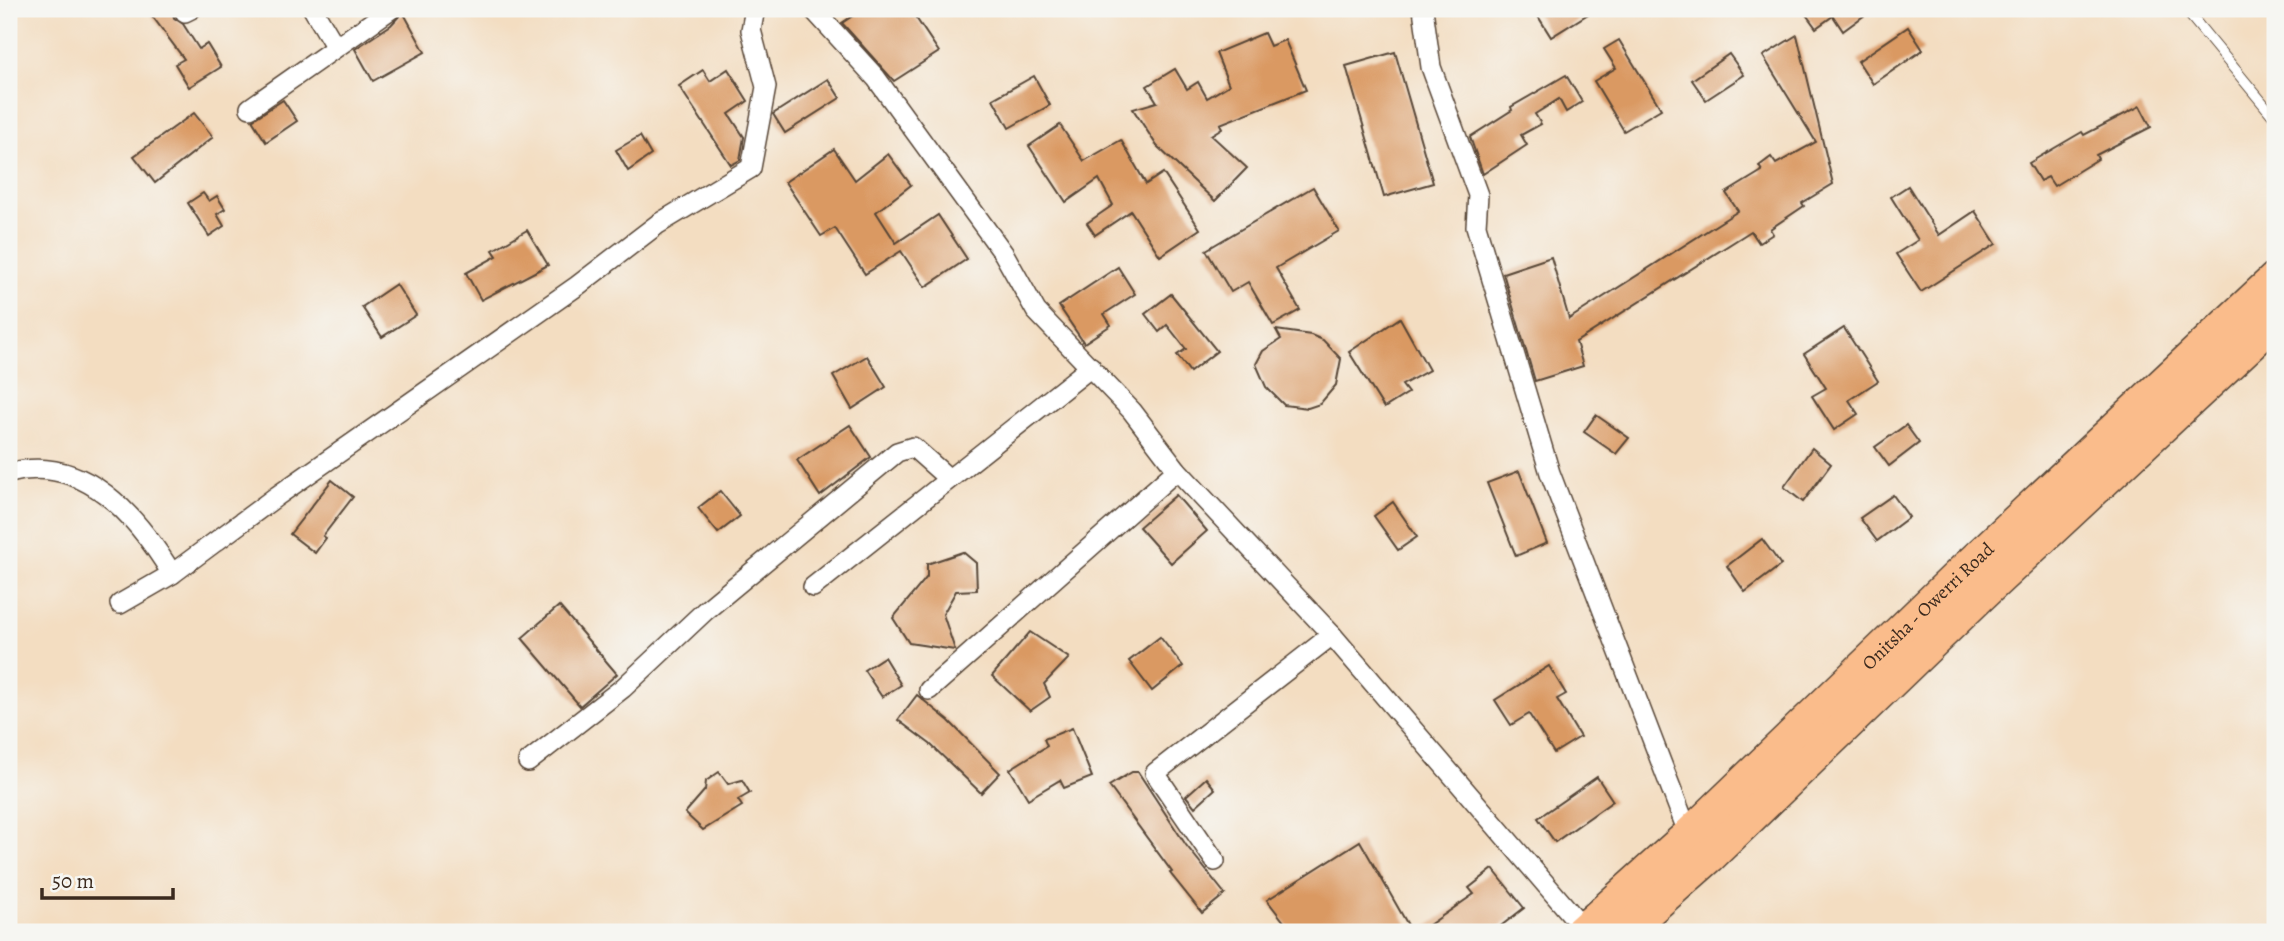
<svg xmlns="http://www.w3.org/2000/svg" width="2284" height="941" viewBox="0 0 2284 941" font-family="Alegreya,serif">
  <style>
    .building { fill: #da9962 }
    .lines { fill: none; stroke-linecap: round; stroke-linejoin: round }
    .lane-casing { stroke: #574536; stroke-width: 12 }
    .street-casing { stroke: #574536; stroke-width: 22 }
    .highway-casing { stroke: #574536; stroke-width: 36 }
    .lane { stroke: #fff; stroke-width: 10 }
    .street { stroke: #fff; stroke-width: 19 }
    .highway { stroke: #fabc8b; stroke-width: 33 }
    .labels { text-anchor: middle; stroke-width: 6; stroke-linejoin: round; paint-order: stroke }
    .street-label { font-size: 19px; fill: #3b2a1e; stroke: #f6f6f2 }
  </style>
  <rect width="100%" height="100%" fill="#f6f6f2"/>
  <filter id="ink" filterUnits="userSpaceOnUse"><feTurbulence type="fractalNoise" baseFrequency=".0143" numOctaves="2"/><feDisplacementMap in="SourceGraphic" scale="14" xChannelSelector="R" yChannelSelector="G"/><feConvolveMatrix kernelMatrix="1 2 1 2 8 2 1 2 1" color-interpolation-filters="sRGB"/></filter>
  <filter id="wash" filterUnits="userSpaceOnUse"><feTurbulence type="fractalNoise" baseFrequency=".00686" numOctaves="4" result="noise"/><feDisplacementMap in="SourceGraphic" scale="28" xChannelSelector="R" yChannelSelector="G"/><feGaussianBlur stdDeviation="1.57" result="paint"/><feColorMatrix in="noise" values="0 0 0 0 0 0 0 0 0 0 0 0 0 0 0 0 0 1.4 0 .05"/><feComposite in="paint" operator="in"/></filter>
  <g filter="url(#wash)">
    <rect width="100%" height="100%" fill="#f3ddc1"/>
    <g id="blocks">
      <!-- building -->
      <g class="building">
        <path d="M147 9H172L174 18 183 24 199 49 207 44 221 67 189 87 175 64 184 59Z"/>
        <path d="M863 9H910L939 52 894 81 842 23Z"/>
        <path d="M1543 9H1596L1551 37 1536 13Z"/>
        <path d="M1802 9H1873L1843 31 1833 16 1816 28Z"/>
        <path d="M403 12 425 52 373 81 355 49 391 25Z"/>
        <path d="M1908 27 1923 50 1873 84 1858 61Z"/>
        <path d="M1264 33 1270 46 1285 40 1306 90 1220 124 1222 128 1211 135 1247 168 1215 201 1157 146 1133 109 1157 102 1147 86 1175 69 1187 89 1198 82 1207 98 1229 85 1216 53Z"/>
        <path d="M1797 35 1833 184 1802 203 1804 206 1770 229 1773 234 1759 243 1751 231 1576 342 1583 366 1535 381 1503 273 1551 257 1569 319 1738 211 1726 193 1762 171 1759 166 1771 157 1776 164 1816 142 1763 56Z"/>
        <path d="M1619 40 1661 109 1624 131 1594 81 1616 68 1604 49Z"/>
        <path d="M1395 52 1433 183 1384 197 1346 66Z"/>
        <path d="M1729 54 1744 75 1706 100 1692 80Z"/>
        <path d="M728 69 748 101 729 114 744 137 740 160 731 165 679 86 703 70 710 81Z"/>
        <path d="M1566 75 1582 102 1566 112 1559 99 1535 114 1541 124 1521 135 1527 145 1483 174 1470 137 1512 110 1511 107Z"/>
        <path d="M1034 76 1050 105 1009 128 993 99Z"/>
        <path d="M828 79 840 98 785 133 773 114Z"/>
        <path d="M283 100 297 121 266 142 252 120Z"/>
        <path d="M2140 106 2151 127 2096 155 2098 159 2054 186 2048 177 2040 181 2029 163 2082 132 2084 135Z"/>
        <path d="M194 113 213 137 155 183 134 156Z"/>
        <path d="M1060 125 1084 161 1121 140 1146 184 1163 173 1200 229 1160 256 1131 211 1095 235 1087 223 1113 205 1099 179 1066 202 1029 146Z"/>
        <path d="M640 136 651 155 628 171 616 150Z"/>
        <path d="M834 149 855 180 888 154 911 185 876 212 896 243 938 215 967 259 925 287 901 251 865 274 835 228 821 236 785 182Z"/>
        <path d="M1908 186 1939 235 1975 211 1996 244 1921 292 1896 254 1918 240 1891 197Z"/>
        <path d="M1313 187 1339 231 1276 268 1300 310 1273 325 1248 282 1231 292 1206 250Z"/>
        <path d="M203 193 209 201 217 196 225 209 217 214 224 226 209 236 188 203Z"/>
        <path d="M527 230 548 265 481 300 466 273 497 256 493 250Z"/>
        <path d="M1118 267 1135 294 1104 314 1111 325 1084 343 1059 306Z"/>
        <path d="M396 284 416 315 382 337 362 307Z"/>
        <path d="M1171 294 1217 351 1190 372 1177 355 1186 349 1167 325 1159 332 1145 314Z"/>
        <path d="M1400 318 1429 370 1402 385 1408 393 1384 408 1349 352Z"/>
        <path d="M1844 328 1878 381 1849 400 1858 414 1834 430 1812 396 1826 388 1804 354Z"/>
        <path d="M1276 330 1311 335 1323 340 1341 359 1336 385 1320 404 1308 408 1284 405 1266 387 1256 364 1263 351 1281 339Z"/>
        <path d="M867 356 886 387 852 409 833 376Z"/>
        <path d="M1596 415 1629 438 1616 454 1584 432Z"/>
        <path d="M850 425 871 457 820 496 797 460Z"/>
        <path d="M1906 425 1919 443 1889 466 1875 447Z"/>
        <path d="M1812 448 1831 464 1803 502 1784 487Z"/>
        <path d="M1519 471 1547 543 1516 556 1487 483Z"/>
        <path d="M332 480 353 497 323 536 326 538 315 553 290 534Z"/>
        <path d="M720 491 740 516 718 533 698 508Z"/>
        <path d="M1176 495 1207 531 1171 563 1139 527Z"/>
        <path d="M1893 495 1909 517 1877 541 1860 518Z"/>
        <path d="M1393 502 1417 537 1398 550 1374 516Z"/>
        <path d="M1762 539 1781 565 1745 592 1727 566Z"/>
        <path d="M963 552 976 563 977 590 956 591 943 614 955 650 909 643 893 618 927 577V564Z"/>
        <path d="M559 606 617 674 580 706 522 638Z"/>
        <path d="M1030 632 1069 658 1044 684 1050 697 1030 711 992 676Z"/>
        <path d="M1160 637 1183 666 1152 691 1129 661Z"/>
        <path d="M884 657 901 685 882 697 864 670Z"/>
        <path d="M1549 666 1566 694 1557 699 1580 737 1554 753 1529 714 1511 725 1495 700Z"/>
        <path d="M917 695 949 721 1000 773 981 793 930 744 898 720Z"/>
        <path d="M1072 728 1092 777 1064 788 1060 780 1028 799 1010 769 1047 746 1044 739Z"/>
        <path d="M719 772 728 784 742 780 750 793 738 800 742 806 703 830 685 813 705 790 706 781Z"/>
        <path d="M1132 772H1138L1186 845 1225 894 1202 913 1170 873 1172 872 1109 786Z"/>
        <path d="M1597 777 1613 801 1555 842 1538 818Z"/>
        <path d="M1206 778 1215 789 1195 807 1186 796Z"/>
        <path d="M1360 841 1412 932H1292L1267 900Z"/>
        <path d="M1493 869 1524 908 1493 932H1419L1474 894 1469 888Z"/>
      </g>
    </g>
  </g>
  <g filter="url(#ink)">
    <use href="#blocks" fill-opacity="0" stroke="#574536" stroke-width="2"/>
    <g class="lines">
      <defs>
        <path id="lane" d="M2185 9 2275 118"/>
        <g id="street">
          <path d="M313 9 335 46"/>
          <path d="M813 9 876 78 1004 254 1036 311 1132 411 1177 470 1332 635 1584 929"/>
          <path d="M1423 9 1431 67 1478 195 1476 226 1550 473 1689 835"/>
          <path d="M185 12 191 9"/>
          <path d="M250 108 391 9"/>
          <path d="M9 473C84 453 137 516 172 574L120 604"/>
          <path d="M172 574 277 496 577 286 658 224 751 168 766 87 751 30 755 9"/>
          <path d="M813 587 1091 367"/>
          <path d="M929 690 1177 470"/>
          <path d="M528 762 623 688 705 611 897 452 913 447 949 479"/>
          <path d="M1215 861 1155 773 1332 635"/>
        </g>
        <g id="highway">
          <path id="s1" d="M1581 932 1689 835 1961 573 2275 279"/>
          <path d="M1624 932 1709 857 1981 595 2275 321"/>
        </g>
      </defs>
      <!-- lane casing -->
      <use href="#lane" class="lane-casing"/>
      <!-- street casing -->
      <use href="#street" class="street-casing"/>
      <!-- highway casing -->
      <use href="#highway" class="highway-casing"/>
      <!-- lane -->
      <use href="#lane" class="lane"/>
      <!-- street -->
      <use href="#street" class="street"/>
      <!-- highway -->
      <use href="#highway" class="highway"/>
    </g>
  </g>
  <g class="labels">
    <!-- street labels -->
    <g class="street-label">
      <text dy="7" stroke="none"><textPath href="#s1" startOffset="476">Onitsha - Owerri Road</textPath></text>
    </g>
  </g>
  <!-- margin -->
  <rect width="2284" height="941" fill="none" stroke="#f6f6f2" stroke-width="35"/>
  <!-- scale -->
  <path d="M42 888v10h131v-10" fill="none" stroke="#3b2a1e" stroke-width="3.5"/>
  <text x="52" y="888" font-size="21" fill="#3b2a1e" stroke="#f6f6f2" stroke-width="5" paint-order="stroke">50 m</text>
</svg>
